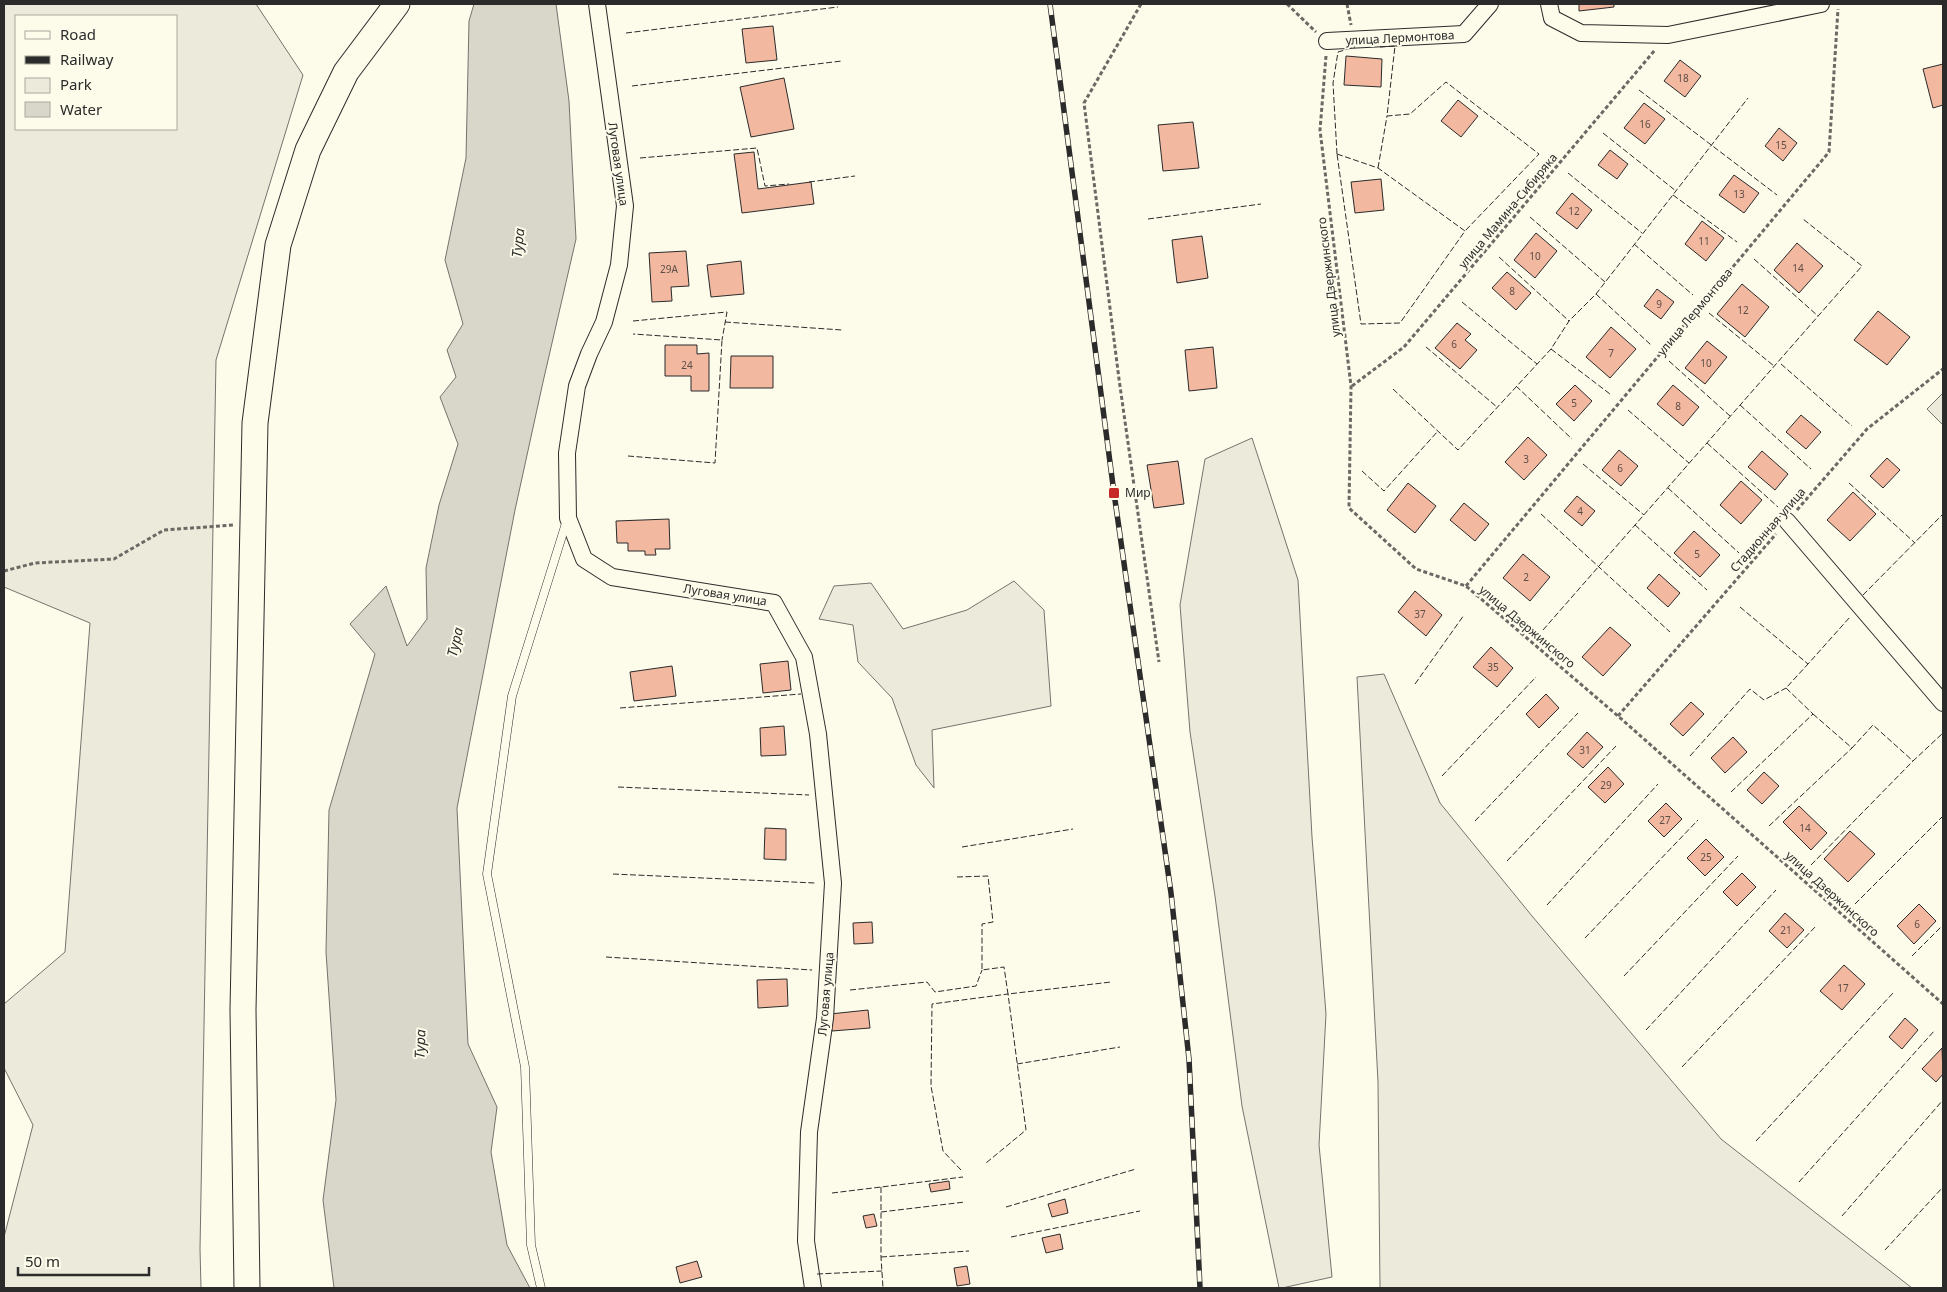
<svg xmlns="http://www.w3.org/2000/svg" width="1947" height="1292" viewBox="0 0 1947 1292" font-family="'Noto Sans',sans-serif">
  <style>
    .green { fill: #ecebdb; stroke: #74746e; fill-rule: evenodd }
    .water { fill: #d8d7c9; stroke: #74746e }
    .building { fill: #f2b8a0; stroke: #2b2b2b }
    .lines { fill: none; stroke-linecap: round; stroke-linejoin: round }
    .service-casing { stroke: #2b2b2b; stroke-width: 9 }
    .minor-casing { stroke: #2b2b2b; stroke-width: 18 }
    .primary-casing { stroke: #2b2b2b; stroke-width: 27 }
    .path { stroke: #6a6964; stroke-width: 3; stroke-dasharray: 4 2.5; stroke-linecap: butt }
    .service { stroke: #fdfbea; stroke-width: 8 }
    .minor { stroke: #fdfbea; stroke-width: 16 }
    .primary { stroke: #fdfbea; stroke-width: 25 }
    .rail-casing { stroke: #2b2b2b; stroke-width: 5.5 }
    .rail { stroke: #fdfbea; stroke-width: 4; stroke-dasharray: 11; stroke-linecap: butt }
    .fence { stroke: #2b2b2b; stroke-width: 1; stroke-dasharray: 6 2.5; stroke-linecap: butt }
    .poi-dot { fill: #c62828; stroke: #fdfbea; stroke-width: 2 }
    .labels { text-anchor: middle; stroke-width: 4; stroke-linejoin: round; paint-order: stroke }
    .number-label { font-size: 10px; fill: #5d4e48 }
    .street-label { font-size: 12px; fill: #2b2b2b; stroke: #fdfbea }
    .poi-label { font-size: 12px; fill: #2b2b2b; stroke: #fdfbea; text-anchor: start }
    .water-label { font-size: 14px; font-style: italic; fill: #2b2b2b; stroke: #fdfbea }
  </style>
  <rect width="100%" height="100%" fill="#fdfbea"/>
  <!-- green -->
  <g class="green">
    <path d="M4 4H256L303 75 216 360 200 1249 201 1288H4V1237L33 1125 4 1068V1004L65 952 90 623 4 587ZM16 16H176V129H16Z"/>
    <path d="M1943 393V425L1927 409Z"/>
    <path d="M1252 438 1298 580 1312 837 1326 1014 1319 1145 1332 1277 1282 1288H1279L1242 1106 1215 896 1190 732 1180 605 1205 459Z"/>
    <path d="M1014 581 1044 610 1051 706 932 730 934 788 916 765 892 698 858 662 853 625 819 619 834 586 871 583 903 629 967 610Z"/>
    <path d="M1384 674 1440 803 1532 916 1721 1139 1912 1288H1380L1378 1082 1357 677Z"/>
  </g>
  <!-- water -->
  <path class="water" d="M474 4H556L569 101 576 239 543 382 515 510 457 808 468 1044 497 1107 491 1152 507 1245 530 1288H334L323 1200 336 1100 326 952 329 810 375 654 350 624 386 586 407 646 427 619 426 568 439 505 458 444 440 397 456 377 447 350 463 324 445 260 466 158 469 21Z"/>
  <!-- building -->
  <g class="building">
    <path d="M1579 4H1614V7L1579 11Z"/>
    <path d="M773 26 777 60 746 63 742 29Z"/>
    <path d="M1346 56 1382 59 1381 87 1344 85Z"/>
    <path d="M1680 60 1701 76 1685 97 1664 81Z"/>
    <path d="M1943 64V105L1933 108 1923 69Z"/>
    <path d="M784 78 794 129 751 137 740 87Z"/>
    <path d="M1458 100 1478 116 1461 137 1441 121Z"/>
    <path d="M1644 103 1665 119 1645 144 1624 128Z"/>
    <path d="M1193 122 1199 168 1163 171 1158 125Z"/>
    <path d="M1779 128 1797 143 1783 161 1765 146Z"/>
    <path d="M1610 150 1628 164 1617 179 1598 165Z"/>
    <path d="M754 152 758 189 811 182 814 204 742 213 734 154Z"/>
    <path d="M1734 175 1759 193 1744 213 1719 195Z"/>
    <path d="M1381 179 1384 210 1355 213 1351 182Z"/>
    <path d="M1572 193 1592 210 1577 229 1556 213Z"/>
    <path d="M1702 221 1724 238 1706 261 1685 244Z"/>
    <path d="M1536 233 1557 251 1535 278 1514 260Z"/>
    <path d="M1202 236 1208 278 1177 283 1172 240Z"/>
    <path d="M1797 243 1823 266 1799 293 1774 270Z"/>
    <path d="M686 251 689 286 671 287 672 301 652 302 649 253Z"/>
    <path d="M741 261 744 294 711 297 707 265Z"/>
    <path d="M1507 272 1531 293 1516 310 1492 288Z"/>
    <path d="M1742 284 1769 307 1745 337 1717 314Z"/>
    <path d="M1657 289 1674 302 1661 319 1644 306Z"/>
    <path d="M1878 311 1910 337 1887 365 1854 340Z"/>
    <path d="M1457 323 1471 334 1465 340 1477 350 1460 369 1435 348Z"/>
    <path d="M1611 327 1636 349 1610 378 1586 357Z"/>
    <path d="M1707 341 1727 357 1705 384 1685 368Z"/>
    <path d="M665 345H697V354L709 353V391H691V376H665Z"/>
    <path d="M1213 347 1217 388 1189 391 1185 350Z"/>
    <path d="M731 356H773V388H730Z"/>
    <path d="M1575 385 1592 401 1574 421 1556 404Z"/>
    <path d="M1673 385 1699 407 1683 426 1657 404Z"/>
    <path d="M1801 415 1821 432 1806 449 1786 432Z"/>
    <path d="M1528 437 1547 455 1524 480 1505 462Z"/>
    <path d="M1619 450 1638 466 1621 486 1602 470Z"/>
    <path d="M1762 451 1788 474 1775 490 1748 467Z"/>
    <path d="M1887 458 1900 470 1883 488 1870 476Z"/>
    <path d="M1178 461 1184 504 1154 508 1147 465Z"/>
    <path d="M1741 481 1762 500 1741 524 1720 505Z"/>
    <path d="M1408 483 1436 506 1415 533 1387 510Z"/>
    <path d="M1853 492 1876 514 1850 541 1827 520Z"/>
    <path d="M1577 496 1595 511 1582 526 1564 511Z"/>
    <path d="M1464 503 1489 524 1475 541 1450 520Z"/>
    <path d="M669 519 670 549H655L656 555H645V551H628V543H617L616 521Z"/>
    <path d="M1694 531 1720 555 1700 577 1674 553Z"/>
    <path d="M1523 554 1550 577 1530 601 1503 578Z"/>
    <path d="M1659 574 1680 593 1668 607 1647 588Z"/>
    <path d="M1415 591 1442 615 1426 636 1398 612Z"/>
    <path d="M1610 627 1631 645 1603 676 1582 657Z"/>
    <path d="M1491 647 1513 668 1497 687 1473 667Z"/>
    <path d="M788 661 791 690 763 693 760 664Z"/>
    <path d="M672 666 676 696 634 701 630 672Z"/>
    <path d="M1546 694 1559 708 1539 728 1526 714Z"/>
    <path d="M1691 702 1704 714 1683 736 1670 724Z"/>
    <path d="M784 726 786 755 761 756 760 728Z"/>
    <path d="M1587 732 1603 747 1583 768 1567 754Z"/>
    <path d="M1733 737 1747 752 1725 773 1711 758Z"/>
    <path d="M1608 767 1624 784 1605 803 1588 787Z"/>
    <path d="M1764 772 1779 786 1762 804 1747 790Z"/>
    <path d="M1666 803 1682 819 1664 837 1648 821Z"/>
    <path d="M1799 806 1827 833 1811 850 1783 822Z"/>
    <path d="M765 828 786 829V860L764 859Z"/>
    <path d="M1850 831 1875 854 1848 882 1824 859Z"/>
    <path d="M1706 839 1724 857 1705 876 1687 858Z"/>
    <path d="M1742 873 1756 887 1737 906 1723 892Z"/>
    <path d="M1919 904 1936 921 1914 944 1897 926Z"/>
    <path d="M1785 913 1804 930 1787 948 1769 931Z"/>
    <path d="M872 922 873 943 854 944 853 923Z"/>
    <path d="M1844 965 1865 984 1842 1010 1820 991Z"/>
    <path d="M787 979 788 1006 758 1008 757 980Z"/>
    <path d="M868 1010 870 1028 832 1031 830 1014Z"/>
    <path d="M1905 1018 1918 1030 1902 1049 1889 1037Z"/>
    <path d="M1942 1048 1943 1074 1936 1082 1922 1069Z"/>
    <path d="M949 1181 950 1189 931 1192 929 1184Z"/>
    <path d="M1065 1199 1068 1213 1052 1217 1048 1204Z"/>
    <path d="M874 1214 877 1226 866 1228 863 1216Z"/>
    <path d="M1060 1234 1063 1249 1046 1253 1042 1238Z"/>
    <path d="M697 1261 702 1277 680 1283 676 1267Z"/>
    <path d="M967 1266 970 1284 957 1286 954 1268Z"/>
  </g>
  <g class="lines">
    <defs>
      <path id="service" d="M541 1288 531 1245 525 1067 487 874 512 696 567 520"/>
      <g id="minor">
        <path d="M597 4 625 206 619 265 604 322 589 354 577 386 567 453 568 518 584 559 612 577 774 603 804 657 818 734 833 883 825 1018 809 1132 806 1241 813 1288"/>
        <path d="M1549 4 1552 18 1581 33 1668 35 1821 4"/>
        <path d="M1327 41 1464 34 1490 4"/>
        <path d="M1787 521 1943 703"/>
      </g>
      <path id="primary" d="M247 1288 243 1010 255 423 278 245 308 150 346 72 397 4"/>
    </defs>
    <!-- service casing -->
    <use href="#service" class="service-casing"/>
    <!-- minor casing -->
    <use href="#minor" class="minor-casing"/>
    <!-- primary casing -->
    <use href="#primary" class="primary-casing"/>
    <!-- path -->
    <g class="path">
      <path d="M1141 4 1084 103 1119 379 1159 662"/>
      <path d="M1287 4 1316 32"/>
      <path d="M1347 4 1351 25"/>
      <path d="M1326 56 1320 130 1351 386 1349 508 1416 569 1466 586 1618 716 1943 1004"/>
      <path d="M1352 386 1404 347 1655 50"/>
      <path d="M1797 510 1867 429 1943 369"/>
      <path d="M4 571 35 563 114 559 164 530 234 525"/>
      <path d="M1466 586 1829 152 1838 9"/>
      <path d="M1618 716 1776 534"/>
    </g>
    <!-- service -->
    <use href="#service" class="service"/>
    <!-- minor -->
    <use href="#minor" class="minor"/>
    <!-- primary -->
    <use href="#primary" class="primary"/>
    <defs>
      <path id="rail" d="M1050 4 1114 493 1171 893 1189 1059 1200 1288"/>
    </defs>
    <!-- rail casing -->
    <use href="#rail" class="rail-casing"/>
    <!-- rail -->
    <use href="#rail" class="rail"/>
    <!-- fence -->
    <g class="fence">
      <path d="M626 33 838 7"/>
      <path d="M1380 47 1395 46 1387 116 1410 114 1446 82 1539 154 1465 231"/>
      <path d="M632 86 842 61"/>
      <path d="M1639 90 1777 195"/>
      <path d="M1603 133 1676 191"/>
      <path d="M1337 154 1333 83 1338 52 1355 47"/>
      <path d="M1337 154 1378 168 1465 231 1400 323 1361 324Z"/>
      <path d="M640 158 757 148 765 186 789 184"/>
      <path d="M1378 168 1387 116"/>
      <path d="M1568 173 1642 233"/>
      <path d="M809 182 855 176"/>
      <path d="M1673 195 1737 242"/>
      <path d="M1530 217 1605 282"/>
      <path d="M1148 219 1261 204"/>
      <path d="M1634 244 1693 295"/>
      <path d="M1499 257 1569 321"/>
      <path d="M1754 259 1818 316"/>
      <path d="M1596 294 1651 345"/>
      <path d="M1462 302 1537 364"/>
      <path d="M1709 313 1774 366"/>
      <path d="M633 321 727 312 722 340"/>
      <path d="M725 322 842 330"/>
      <path d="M1426 347 1497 407"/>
      <path d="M1551 349 1610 394"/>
      <path d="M1669 361 1730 416"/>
      <path d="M1781 364 1852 426"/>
      <path d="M1516 386 1572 439"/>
      <path d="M1393 389 1458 450 1551 349 1569 321 1596 294 1748 98"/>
      <path d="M1740 405 1811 469"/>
      <path d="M1628 410 1689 463"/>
      <path d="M1707 443 1778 507"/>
      <path d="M628 456 715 463 722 340 633 334"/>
      <path d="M1583 464 1644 515"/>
      <path d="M1362 471 1384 491 1438 431"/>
      <path d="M1849 483 1915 543"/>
      <path d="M1668 488 1739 553"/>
      <path d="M1541 514 1670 632"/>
      <path d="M1635 525 1707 590"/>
      <path d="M1863 595 1943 514"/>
      <path d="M1740 607 1808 664 1850 617"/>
      <path d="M1543 630 1862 266 1803 219"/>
      <path d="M1415 684 1464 615"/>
      <path d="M620 708 801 694"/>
      <path d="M1813 714 1852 748 1873 725 1913 761 1943 733"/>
      <path d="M1690 756 1750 689 1764 700 1786 688"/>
      <path d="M1442 776 1536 677"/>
      <path d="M618 787 809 795"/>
      <path d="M1731 792 1813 714 1786 688 1808 664"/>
      <path d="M1475 821 1578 713"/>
      <path d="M1769 826 1852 748"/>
      <path d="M962 847 1073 829"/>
      <path d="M1507 861 1616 746"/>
      <path d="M1811 865 1913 761"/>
      <path d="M613 874 815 883"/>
      <path d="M957 877 988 876 993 922 982 924V970L1004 967 1008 994 1111 982"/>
      <path d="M1855 904 1943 816"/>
      <path d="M1547 905 1658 784"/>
      <path d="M1585 938 1698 820"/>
      <path d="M1912 956 1943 925"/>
      <path d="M606 957 812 970"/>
      <path d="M1624 976 1738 856"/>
      <path d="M850 990 927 982 935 992 976 986 982 970"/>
      <path d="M1646 1030 1776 890"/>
      <path d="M1017 1064 1120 1047"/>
      <path d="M1682 1067 1816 926"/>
      <path d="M1756 1141 1893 993"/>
      <path d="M961 1170 943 1151 931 1086 932 1004 1008 994 1026 1130 986 1163"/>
      <path d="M1799 1182 1935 1030"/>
      <path d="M881 1187V1257L883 1288"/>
      <path d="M832 1193 963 1177"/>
      <path d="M1006 1207 1136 1169"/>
      <path d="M881 1212 965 1202"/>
      <path d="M1842 1216 1943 1100"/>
      <path d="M1011 1237 1140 1211"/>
      <path d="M1885 1250 1943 1187"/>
      <path d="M881 1257 969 1251"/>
      <path d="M817 1274 882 1271"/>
      <path d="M968 1288H973"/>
    </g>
  </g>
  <!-- markers -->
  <rect class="poi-dot" x="1108" y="487" width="12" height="12" rx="2.5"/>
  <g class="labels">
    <!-- number labels -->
    <g class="number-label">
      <text x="1683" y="82">18</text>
      <text x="1645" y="128">16</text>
      <text x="1781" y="149">15</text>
      <text x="1739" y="198">13</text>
      <text x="1574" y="215">12</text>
      <text x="1704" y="245">11</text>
      <text x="1535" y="260">10</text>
      <text x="1798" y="272">14</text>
      <text x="669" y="273">29А</text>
      <text x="1512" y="295">8</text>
      <text x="1659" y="308">9</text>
      <text x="1743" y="314">12</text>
      <text x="1454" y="348">6</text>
      <text x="1611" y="357">7</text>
      <text x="1706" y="367">10</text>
      <text x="687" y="369">24</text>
      <text x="1574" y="407">5</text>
      <text x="1678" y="410">8</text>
      <text x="1526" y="463">3</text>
      <text x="1620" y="472">6</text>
      <text x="1580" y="515">4</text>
      <text x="1697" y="558">5</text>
      <text x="1526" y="581">2</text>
      <text x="1420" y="618">37</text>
      <text x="1493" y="671">35</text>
      <text x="1585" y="754">31</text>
      <text x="1606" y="789">29</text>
      <text x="1665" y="824">27</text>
      <text x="1805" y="832">14</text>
      <text x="1706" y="861">25</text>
      <text x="1917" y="928">6</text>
      <text x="1786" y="934">21</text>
      <text x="1843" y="992">17</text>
    </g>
    <!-- street labels -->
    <g class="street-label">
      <text transform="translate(1400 38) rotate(-3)" y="4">улица Лермонтова</text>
      <text transform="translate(618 164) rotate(82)" y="4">Луговая улица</text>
      <text transform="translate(1508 211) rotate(-50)" y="4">улица Мамина-Сибиряка</text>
      <text transform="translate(1329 277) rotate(-97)" y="4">улица Дзержинского</text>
      <text transform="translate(1695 312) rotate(-50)" y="4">улица Лермонтова</text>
      <text transform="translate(1768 530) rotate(-49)" y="4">Стадионная улица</text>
      <text transform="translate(725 595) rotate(9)" y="4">Луговая улица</text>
      <text transform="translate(1527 627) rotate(40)" y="4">улица Дзержинского</text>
      <text transform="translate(1832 894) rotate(42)" y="4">улица Дзержинского</text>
      <text transform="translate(826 994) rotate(-85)" y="4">Луговая улица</text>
    </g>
    <!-- poi labels -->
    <g class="poi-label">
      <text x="1125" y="497">Мир</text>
    </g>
    <!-- water labels -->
    <g class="water-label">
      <text transform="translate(518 243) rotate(-84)" y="5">Тура</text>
      <text transform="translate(455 642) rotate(-77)" y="5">Тура</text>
      <text transform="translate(420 1044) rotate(-88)" y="5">Тура</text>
    </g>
  </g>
  <!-- border -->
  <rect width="1947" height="1292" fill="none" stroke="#2b2b2b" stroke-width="10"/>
  <!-- legend -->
  <rect x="15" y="15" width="162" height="115" fill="#fdfbea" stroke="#a9a89e"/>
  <rect x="25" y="31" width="25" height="8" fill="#fdfbea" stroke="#a9a89e"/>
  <text x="60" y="40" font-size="15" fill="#2b2b2b">Road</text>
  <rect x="25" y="56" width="25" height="8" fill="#2b2b2b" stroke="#a9a89e"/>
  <text x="60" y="65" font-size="15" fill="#2b2b2b">Railway</text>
  <rect x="25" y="78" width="25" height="15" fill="#ecebdb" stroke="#a9a89e"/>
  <text x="60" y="90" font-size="15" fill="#2b2b2b">Park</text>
  <rect x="25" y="102" width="25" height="15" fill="#d8d7c9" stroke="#a9a89e"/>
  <text x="60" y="115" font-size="15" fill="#2b2b2b">Water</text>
  <!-- scale -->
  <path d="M18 1267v8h131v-8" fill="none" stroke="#2b2b2b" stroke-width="2.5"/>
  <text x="25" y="1267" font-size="15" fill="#2b2b2b" stroke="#fdfbea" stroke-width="4" paint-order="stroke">50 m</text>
</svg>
